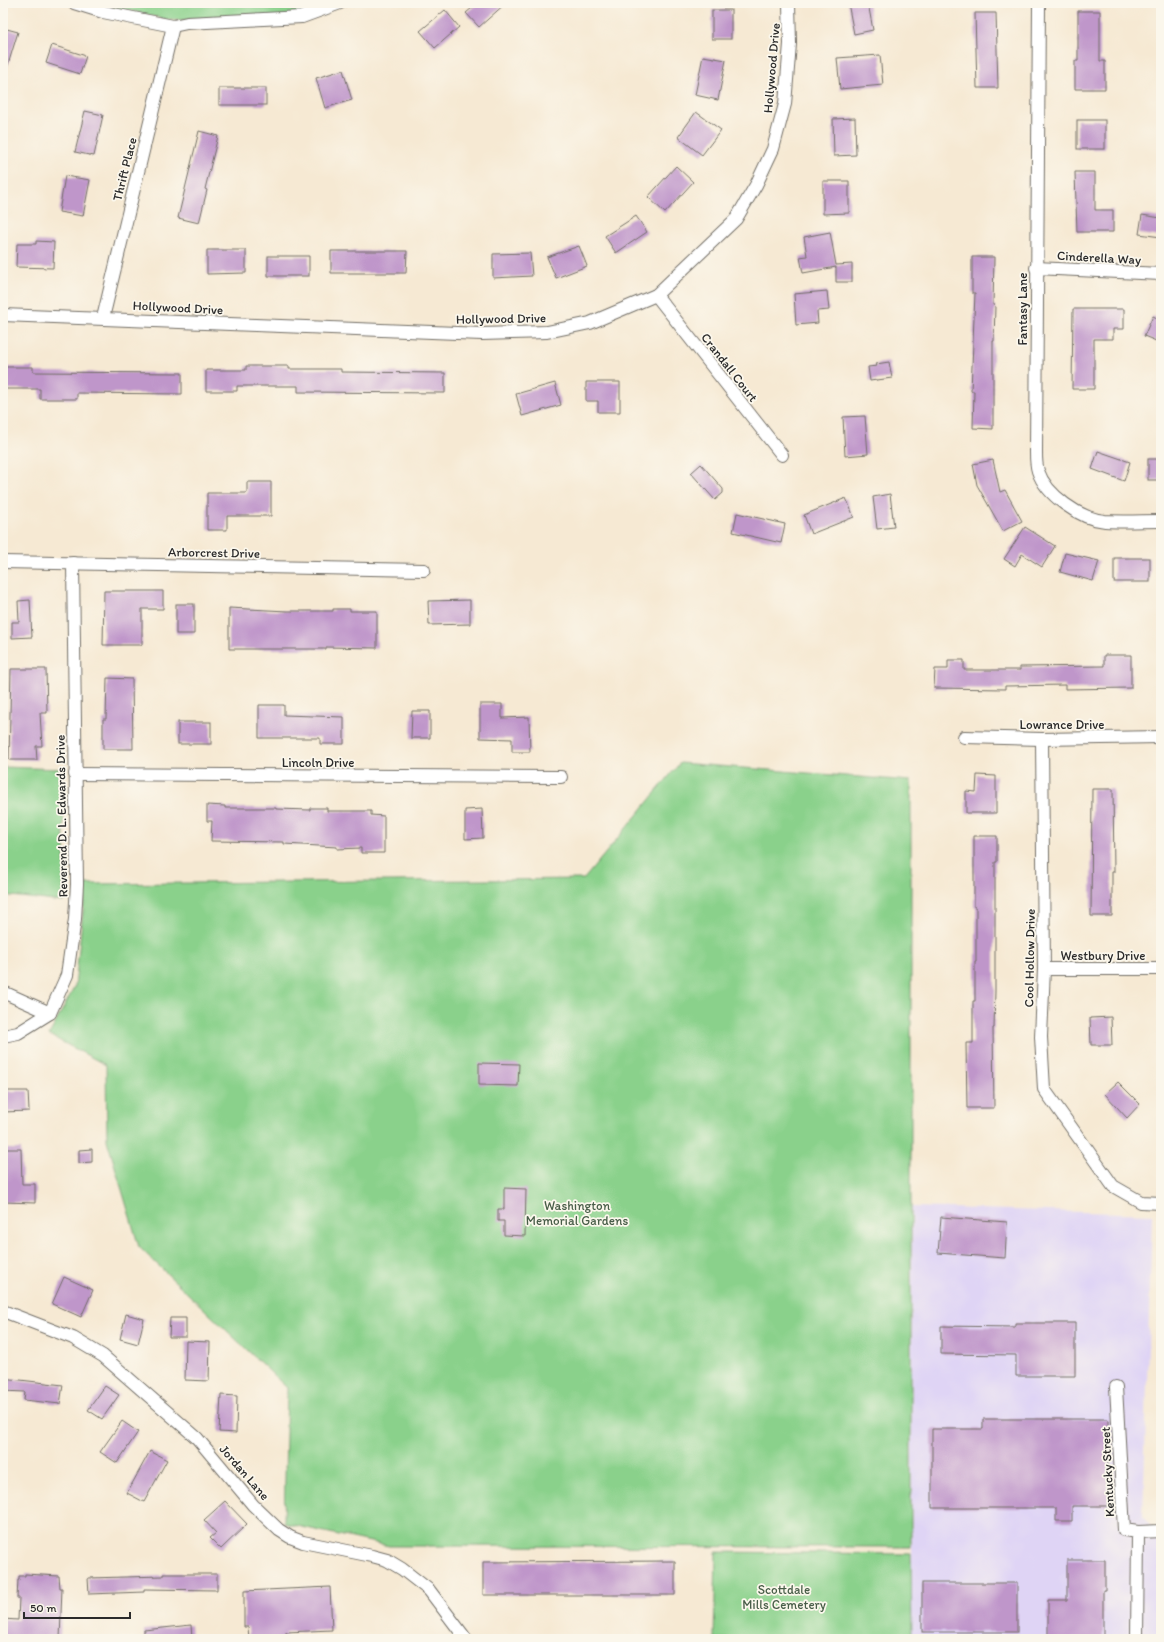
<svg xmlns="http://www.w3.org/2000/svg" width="1164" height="1642" viewBox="0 0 1164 1642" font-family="Itim,sans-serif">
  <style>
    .built { fill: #dfd4f5 }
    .green { fill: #8ad18b; stroke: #5a7e5b }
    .building { fill: #bf96ca }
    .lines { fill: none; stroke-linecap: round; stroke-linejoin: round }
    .minor-casing { stroke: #726e66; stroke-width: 14 }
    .minor { stroke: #fff; stroke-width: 12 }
    .labels { text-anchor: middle; stroke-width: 3.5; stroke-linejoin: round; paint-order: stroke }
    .street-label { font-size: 13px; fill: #2b2b2b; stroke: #fbf7ec }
    .park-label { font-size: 13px; fill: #485d48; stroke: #fbf7ec }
  </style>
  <rect width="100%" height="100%" fill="#fbf7ec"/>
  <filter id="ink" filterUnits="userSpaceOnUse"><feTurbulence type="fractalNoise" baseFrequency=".025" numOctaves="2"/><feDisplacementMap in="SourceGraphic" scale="8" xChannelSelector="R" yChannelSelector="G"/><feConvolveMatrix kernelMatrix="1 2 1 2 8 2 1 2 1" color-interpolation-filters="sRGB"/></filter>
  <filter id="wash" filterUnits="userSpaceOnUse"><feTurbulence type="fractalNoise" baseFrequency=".012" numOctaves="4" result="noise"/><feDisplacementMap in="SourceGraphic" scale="16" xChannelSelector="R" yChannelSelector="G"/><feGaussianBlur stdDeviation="0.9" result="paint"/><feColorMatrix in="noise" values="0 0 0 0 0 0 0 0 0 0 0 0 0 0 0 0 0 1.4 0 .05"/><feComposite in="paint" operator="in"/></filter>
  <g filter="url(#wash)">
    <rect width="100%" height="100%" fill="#f6e9d3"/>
    <!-- built -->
    <path class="built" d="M912 1207 1152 1214 1143 1517 1161 1539V1639H912Z"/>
    <!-- green -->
    <g class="green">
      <path d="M97 3H341L307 20H169Z"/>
      <path d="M680 763 911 781V1547L389 1546 284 1523 287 1388 139 1247 107 1140 106 1065 49 1035 75 986 86 884 584 879Z"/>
      <path d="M3 767 62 769 65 877 63 902 3 895Z"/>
      <path d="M716 1552 911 1554 912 1639H714Z"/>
    </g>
    <g id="blocks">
      <!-- building -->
      <g class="building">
        <path d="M478 3H506L479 27 466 13Z"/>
        <path d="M848 3H868L873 30 854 34Z"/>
        <path d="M445 10 459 27 435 48 420 31Z"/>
        <rect x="712" y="10" width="19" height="29"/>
        <path d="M1078 11H1100V61H1105V89H1075V61H1078Z"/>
        <path d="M975 13H996L998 88H977Z"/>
        <path d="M3 28 18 32 6 71 3 70Z"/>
        <path d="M52 45 86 56 80 74 46 63Z"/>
        <path d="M880 55 883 85 840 89 837 58Z"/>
        <path d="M703 56 726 60 718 100 695 95Z"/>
        <path d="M343 70 352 100 325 108 316 78Z"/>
        <rect x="219" y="88" width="47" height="17"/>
        <path d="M85 111 103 115 94 156 75 152Z"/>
        <path d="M696 112 721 130 702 155 678 137Z"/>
        <path d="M855 118 856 155 834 156 833 119Z"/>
        <rect x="1077" y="120" width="28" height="29"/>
        <path d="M199 131 218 136 205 189 207 190 199 223 178 218Z"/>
        <path d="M676 166 693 182 665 213 648 197Z"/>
        <path d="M1075 172H1095V210H1113V232H1077Z"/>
        <path d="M65 176 90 180 83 216 59 212Z"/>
        <path d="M823 181H849V213L823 214Z"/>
        <path d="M1142 215 1161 218V237L1139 234Z"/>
        <path d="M636 216 647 232 616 253 605 236Z"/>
        <path d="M830 232 836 265 852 264V282H836V267L803 273 800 257 807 256 804 237Z"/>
        <path d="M36 241 54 242 53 268 16 267 17 244H36Z"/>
        <path d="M579 246 587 266 556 278 547 257Z"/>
        <path d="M207 250H246V273L207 274Z"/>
        <path d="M331 251H407L406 273H331Z"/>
        <path d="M530 253 532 276 493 278V254Z"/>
        <rect x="268" y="256" width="41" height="20"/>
        <path d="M972 257H994L993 305 995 306 994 341H993V429L973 428 974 391H971L975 293H972Z"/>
        <path d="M827 291 829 310 817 311 818 323 796 325 794 294Z"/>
        <path d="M1073 309H1124V329H1113V339H1094V389H1072Z"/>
        <path d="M1153 316 1161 320V343L1144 336Z"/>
        <path d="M889 362 892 378 870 381 868 367 877 366 876 364Z"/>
        <path d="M246 366H289V369H341V372L445 373V393L298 392V386H237V391H206V370H246Z"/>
        <path d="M3 367H33V372L182 373V394L77 393V399H40V389H3Z"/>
        <path d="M586 382H620V412H598V401H586Z"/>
        <path d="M555 383 561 405 522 416 516 394Z"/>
        <path d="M865 416 868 454 845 456 843 417Z"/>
        <path d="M1098 451 1130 462 1124 481 1092 469Z"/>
        <rect x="1148" y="459" width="13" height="21"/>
        <path d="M993 460 1000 492 1005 490 1022 521 1003 531 977 485 973 464Z"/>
        <path d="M701 464 723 489V493L715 500 691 473Z"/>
        <path d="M247 482H271V516H227V530H207V493H247Z"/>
        <path d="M890 494 894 527 877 529 873 497Z"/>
        <path d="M846 498 854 517 811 534 804 515Z"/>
        <path d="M737 513 785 524 781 543 733 532Z"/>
        <path d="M1025 527 1055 546 1042 567 1022 554 1015 566 1004 559Z"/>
        <path d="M1065 553 1099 561 1093 581 1060 572Z"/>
        <rect x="1114" y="558" width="36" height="24"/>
        <path d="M104 591H163V609H142V645H103Z"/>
        <path d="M30 600 32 637 12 638V622H19L18 601Z"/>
        <path d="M470 600V624L429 625 428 601Z"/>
        <rect x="176" y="604" width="18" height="30"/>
        <path d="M229 608 287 611H333V609H350V611H377V648L326 647V649H229Z"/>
        <path d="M1104 655H1131V688L1065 689V685L1005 686V689L934 688 935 669H948V660H964V670H1020V667L1104 666Z"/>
        <path d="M11 669H46L47 713H40L42 746H36L37 760H9Z"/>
        <path d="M107 678 132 679 133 749H103V719H106Z"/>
        <path d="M480 704H502V718L529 717 530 752H512V739L480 738Z"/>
        <path d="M259 705H284V715L344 717V744H320V738H259Z"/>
        <path d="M412 711H430V738H411Z"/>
        <rect x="178" y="722" width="33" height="22"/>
        <path d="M977 775 996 776V813H966V791L976 792Z"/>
        <path d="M1092 789H1113L1114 872H1112V916H1091Z"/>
        <path d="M207 805 225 806V808H276V809L310 810V808H327V811H371V815L384 816V853H361V848L337 849V847L284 844V842L211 841 212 821H207Z"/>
        <path d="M482 809 483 838 465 839V810Z"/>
        <path d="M974 836H997V862H995V991L994 1028H993L994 1108H967L966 1043H973V1001H975V962H976V907H974Z"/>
        <path d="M1111 1017 1112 1045H1091L1090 1018Z"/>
        <path d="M479 1063 519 1064 518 1086 479 1085Z"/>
        <path d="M1118 1082 1140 1104 1127 1118 1105 1094Z"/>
        <path d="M3 1091H28L29 1111 3 1112Z"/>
        <path d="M3 1149H21L22 1184H35V1203L4 1202 5 1171H3Z"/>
        <path d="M92 1149V1162L79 1163V1150Z"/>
        <path d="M504 1188 526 1189 525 1236 504 1235V1221H498V1209H504Z"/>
        <path d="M941 1217 1007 1222 1005 1258 938 1253Z"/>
        <path d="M64 1277 93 1290 81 1317 52 1304Z"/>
        <path d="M126 1314 144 1319 138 1344 120 1339Z"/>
        <path d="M170 1318H186V1337H169Z"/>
        <path d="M1015 1323H1075V1376H1016V1355L941 1354V1326L1015 1327Z"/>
        <path d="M186 1341 210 1342 209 1381 185 1380Z"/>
        <path d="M3 1378 63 1385 60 1404 24 1400 25 1392 3 1391Z"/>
        <path d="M105 1386 119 1395 102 1419 88 1410Z"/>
        <path d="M221 1395 237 1396 236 1433 219 1432Z"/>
        <path d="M983 1419H1108V1506H1072V1521H1056V1508H932V1429H983Z"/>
        <path d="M122 1421 138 1432 117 1463 100 1452Z"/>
        <path d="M150 1451 167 1460 144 1502 127 1493Z"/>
        <path d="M225 1501 247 1524 221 1549 210 1538 216 1533 204 1520Z"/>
        <path d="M1067 1560H1105V1590H1103V1639H1048V1600H1067Z"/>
        <path d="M675 1561V1595H483V1562Z"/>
        <path d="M25 1574 59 1576 60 1588H62L60 1639H3V1619L18 1620 19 1598H17L18 1580H19V1576H25Z"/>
        <path d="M163 1574H217V1590L144 1589V1592L89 1594 88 1578 163 1576Z"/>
        <rect x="922" y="1583" width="95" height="49"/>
        <path d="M330 1587 332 1630 286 1632 287 1639H249L248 1627H244V1591Z"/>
        <path d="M191 1625 192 1639H144V1630Z"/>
      </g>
    </g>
  </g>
  <g filter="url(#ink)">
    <use href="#blocks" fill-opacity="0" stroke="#726e66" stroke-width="1"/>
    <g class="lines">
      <defs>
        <g id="minor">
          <path d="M74 3 103 12 173 26 187 23 302 17 340 3"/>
          <path d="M1039 3 1036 452C1036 458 1036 465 1038 471 1046 495 1080 519 1105 521 1123 522 1143 521 1161 521"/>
          <path d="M1036 268 1161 274"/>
          <path d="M656 295 782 455"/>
          <path d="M3 315 482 334 547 332 590 323 656 295 736 219 756 185 773 149 785 104 790 44 789 3"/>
          <path d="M103 318 173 26"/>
          <path d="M3 562 424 570"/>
          <path d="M964 737 1042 739 1161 737"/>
          <path d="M1042 739 1044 969 1041 1037 1044 1089 1113 1186 1141 1202 1161 1203"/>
          <path d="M75 774 561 777"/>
          <path d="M1044 969H1161"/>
          <path d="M3 992 50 1013"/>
          <path d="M3 1036 18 1033 50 1013 67 975 75 919 77 884 73 563"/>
          <path d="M3 1311 73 1338 103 1356 197 1438 253 1505 279 1530 290 1537 303 1542 372 1556 387 1560 402 1569 429 1590 466 1639"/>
          <path d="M1116 1387 1124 1530 1138 1532 1137 1639"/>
          <path d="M1138 1532 1161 1531"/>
        </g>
      </defs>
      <!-- minor casing -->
      <use href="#minor" class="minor-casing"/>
      <!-- minor -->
      <use href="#minor" class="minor"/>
    </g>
  </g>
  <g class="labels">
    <!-- street labels -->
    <g class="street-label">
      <text transform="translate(771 68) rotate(-85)" y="5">Hollywood Drive</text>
      <text transform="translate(124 169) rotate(-76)" y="5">Thrift Place</text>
      <text transform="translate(1099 257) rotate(3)" y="5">Cinderella Way</text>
      <text transform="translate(178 307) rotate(3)" y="5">Hollywood Drive</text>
      <text transform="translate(1022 309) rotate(-90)" y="5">Fantasy Lane</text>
      <text transform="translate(501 318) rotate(-1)" y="5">Hollywood Drive</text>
      <text transform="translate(730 367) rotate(52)" y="5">Crandall Court</text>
      <text transform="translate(214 552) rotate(1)" y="5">Arborcrest Drive</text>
      <text x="1062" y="729">Lowrance Drive</text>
      <text x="318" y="767">Lincoln Drive</text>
      <text transform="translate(61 816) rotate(-91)" y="5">Reverend D. L. Edwards Drive</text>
      <text x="1103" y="960">Westbury Drive</text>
      <text transform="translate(1029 958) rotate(-89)" y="5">Cool Hollow Drive</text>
      <text transform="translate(245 1472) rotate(49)" y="5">Jordan Lane</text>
      <text transform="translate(1107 1472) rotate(-93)" y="5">Kentucky Street</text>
    </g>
    <!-- park labels -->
    <g class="park-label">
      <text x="577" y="1210">Washington<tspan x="577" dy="15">Memorial Gardens</tspan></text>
      <text x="784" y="1594">Scottdale<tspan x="784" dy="15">Mills Cemetery</tspan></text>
    </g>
  </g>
  <!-- margin -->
  <rect width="1164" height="1642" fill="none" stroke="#fbf7ec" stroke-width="16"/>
  <!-- scale -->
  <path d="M24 1612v6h106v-6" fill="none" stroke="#2b2b2b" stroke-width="2"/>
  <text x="30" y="1612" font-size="12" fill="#2b2b2b" stroke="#fbf7ec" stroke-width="3" paint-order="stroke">50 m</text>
</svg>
